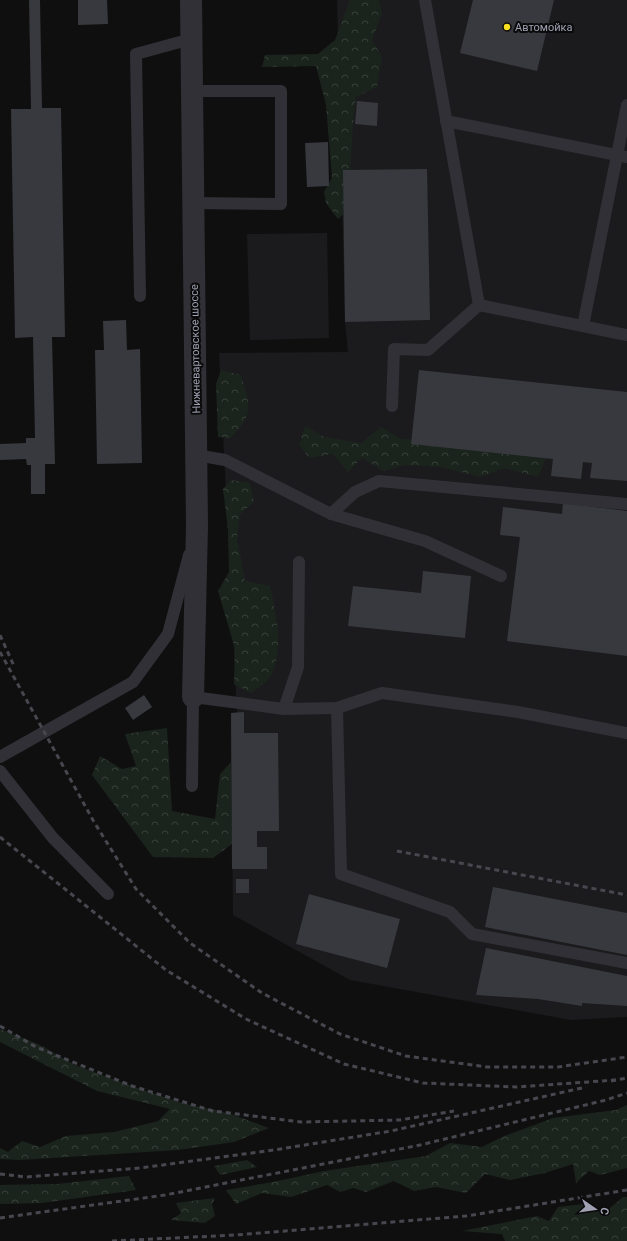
<svg xmlns="http://www.w3.org/2000/svg" width="627" height="1241" viewBox="0 0 627 1241" font-family="Roboto,sans-serif">
  <style>
    .built { fill: #1b1b1d }
    .forest { fill: url(#forest-crowns) }
    .building { fill: #38393e }
    .lines { fill: none; stroke-linecap: round; stroke-linejoin: round }
    .lane { stroke: #303036; stroke-width: 12 }
    .street { stroke: #303036; stroke-width: 22 }
    .rail { stroke: #47474f; stroke-width: 3; stroke-dasharray: 5 4; stroke-linecap: butt }
    .poi-dot { fill: #f8df1f; stroke: #0a0a0b; stroke-width: 1.5 }
    .labels { text-anchor: middle; stroke-width: 4; stroke-linejoin: round; paint-order: stroke }
    .poi-label { font-size: 11px; fill: #9fa1b2; stroke: #0a0a0b; text-anchor: start }
    .street-label { font-size: 11px; fill: #9fa1b2; stroke: #0a0a0b }
  </style>
  <defs>
    <pattern id="forest-crowns" width="20" height="18" patternUnits="userSpaceOnUse"><rect width="20" height="18" fill="#1b231d"/><path d="M2 6a3 3 0 1 1 6 0M12 15a3 3 0 1 1 6 0" fill="none" stroke="#39403b"/></pattern>
  </defs>
  <rect width="100%" height="100%" fill="#0f0f10"/>
  <!-- built -->
  <g class="built">
    <path d="M337 0H627V1017L571 1020 350 980 233 915 231 713 237 712 219 353 348 352 345 322Z"/>
    <path d="M327 233 329 338 250 340 247 234Z"/>
  </g>
  <!-- forest -->
  <g class="forest">
    <path d="M350 0H379L382 14 372 40 382 57 377 87 356 97C351 135 351 172 348 210L338 219 326 203 324 192 332 178 326 105 316 66 262 67 265 55 318 54 335 40Z"/>
    <path d="M221 370 241 375C250 405 255 415 230 438L218 437 216 384Z"/>
    <path d="M305 426 325 437 361 443 381 427 401 439 430 440 546 458 538 477 504 468 481 477 441 467 405 465 383 471 362 458 348 472 333 454 309 458 299 445Z"/>
    <path d="M231 480 250 483 254 502 240 514 237 538 245 581 270 586C276 614 285 650 270 677 267 683 256 689 251 693L234 684 235 649 218 591 229 572 228 529 223 489Z"/>
    <path d="M167 728 172 811 215 819 220 774 231 762 232 844 213 858 153 857 92 775 100 756 122 769 136 766 125 734Z"/>
    <path d="M0 1029 38 1044 75 1065 123 1083 182 1103 231 1114 269 1128 234 1142 178 1150 20 1160 0 1159V1148L8 1152 22 1141 40 1147 66 1136 114 1132 158 1121 170 1109 97 1091 0 1042Z"/>
    <path d="M627 1105V1168L600 1175 589 1171 576 1183 573 1164 545 1173 510 1180 485 1174 466 1193 436 1187 414 1191 394 1181 366 1192 353 1188 340 1192 327 1185 291 1197 262 1193 236 1204 226 1190 273 1182 324 1171 426 1156 450 1143 482 1147 502 1137 553 1118 616 1110Z"/>
    <path d="M247 1160 257 1167 220 1175 214 1166Z"/>
    <path d="M129 1176 136 1190 42 1203 0 1204V1185L57 1184Z"/>
    <path d="M623 1197H627V1241H505L502 1234 462 1231 537 1216 549 1221 558 1207 584 1204 605 1212Z"/>
    <path d="M215 1198 212 1204 215 1216 205 1223 171 1220 181 1213 176 1203Z"/>
  </g>
  <!-- building -->
  <g class="building">
    <path d="M29 0H40L42 108H61L65 337H52L55 464H45V494H31V465H27L26 459 0 460V444L26 443V438H35L33 337 15 338 11 109H31Z"/>
    <path d="M78 0H107L108 24 78 25Z"/>
    <path d="M473 0H554L537 71 460 53Z"/>
    <path d="M357 101 378 103 377 126 355 124Z"/>
    <path d="M328 142 329 186 307 187 305 143Z"/>
    <path d="M427 169 430 320 345 322 343 170Z"/>
    <path d="M126 320 127 350 140 349 142 463 97 464 95 350H104L103 321Z"/>
    <path d="M419 370 627 392V481L590 478 592 463 583 462 581 479 551 476 553 459 411 444Z"/>
    <path d="M563 503 627 511V656L507 641 520 537 500 535 503 507 562 514Z"/>
    <path d="M423 571 471 576 465 638 348 626 353 586 421 593Z"/>
    <path d="M144 695 152 707 133 720 125 708Z"/>
    <path d="M244 712V733H278L279 831H257V847H267V869H232L231 713Z"/>
    <rect x="236" y="879" width="13" height="14"/>
    <path d="M493 887 627 913V955L485 927Z"/>
    <path d="M309 894 400 919 387 968 296 944Z"/>
    <path d="M486 948 627 976V1006L582 1003V1006L538 999 476 995Z"/>
  </g>
  <g class="lines">
    <!-- lane -->
    <g class="lane">
      <path d="M425 0 479 305 627 335"/>
      <path d="M192 91H281V204L193 203"/>
      <path d="M446 121 627 157"/>
      <path d="M140 296 136 54 191 39"/>
      <path d="M583 326 627 105"/>
      <path d="M392 406 394 349 428 350 479 305"/>
      <path d="M196 455 225 460 331 514 425 541 501 576"/>
      <path d="M331 514 355 492 379 481 627 504"/>
      <path d="M337 708 341 874 450 912 472 934 627 963"/>
      <path d="M284 709 298 667 299 562"/>
      <path d="M0 757 133 682 168 634 189 555"/>
      <path d="M0 771 53 838 108 894"/>
      <path d="M192 786 193 697 284 709 337 708 382 693 518 712 627 733"/>
    </g>
    <!-- street -->
    <path class="street" d="M191 0 197 526 193 697"/>
    <!-- rail -->
    <g class="rail">
      <path d="M0 635 14 666"/>
      <path d="M0 652 94 822 136 889 190 943 262 993 340 1034 406 1056 487 1067H558L627 1057"/>
      <path d="M0 837 166 970 246 1019 344 1064 423 1083 516 1087 616 1080"/>
      <path d="M397 851 627 895"/>
      <path d="M0 1026 36 1047 132 1086 213 1111 301 1122 400 1120 454 1111"/>
      <path d="M611 1081 627 1078"/>
      <path d="M0 1174 26 1177 140 1168 274 1150 391 1131 586 1087"/>
      <path d="M0 1218 165 1195 420 1145 606 1100 627 1093"/>
      <path d="M112 1241 236 1235 466 1216 627 1190"/>
    </g>
  </g>
  <!-- markers -->
  <circle class="poi-dot" cx="507" cy="27" r="4"/>
  <g class="labels">
    <!-- poi labels -->
    <g class="poi-label">
      <text x="515" y="31">Автомойка</text>
    </g>
    <!-- street labels -->
    <g class="street-label">
      <text transform="translate(195 349) rotate(-91)" y="4">Нижневартовское шоссе</text>
    </g>
  </g>
  <!-- north arrow -->
  <g transform="translate(595 1209) rotate(103)" stroke="#0a0a0b" stroke-width="3" paint-order="stroke">
  <path d="M0-3L7 15L0 10L-7 15Z" fill="#9fa1b2"/>
  <text y="-6" font-size="11" font-weight="bold" text-anchor="middle" fill="#9fa1b2">С</text>
  </g>
</svg>
